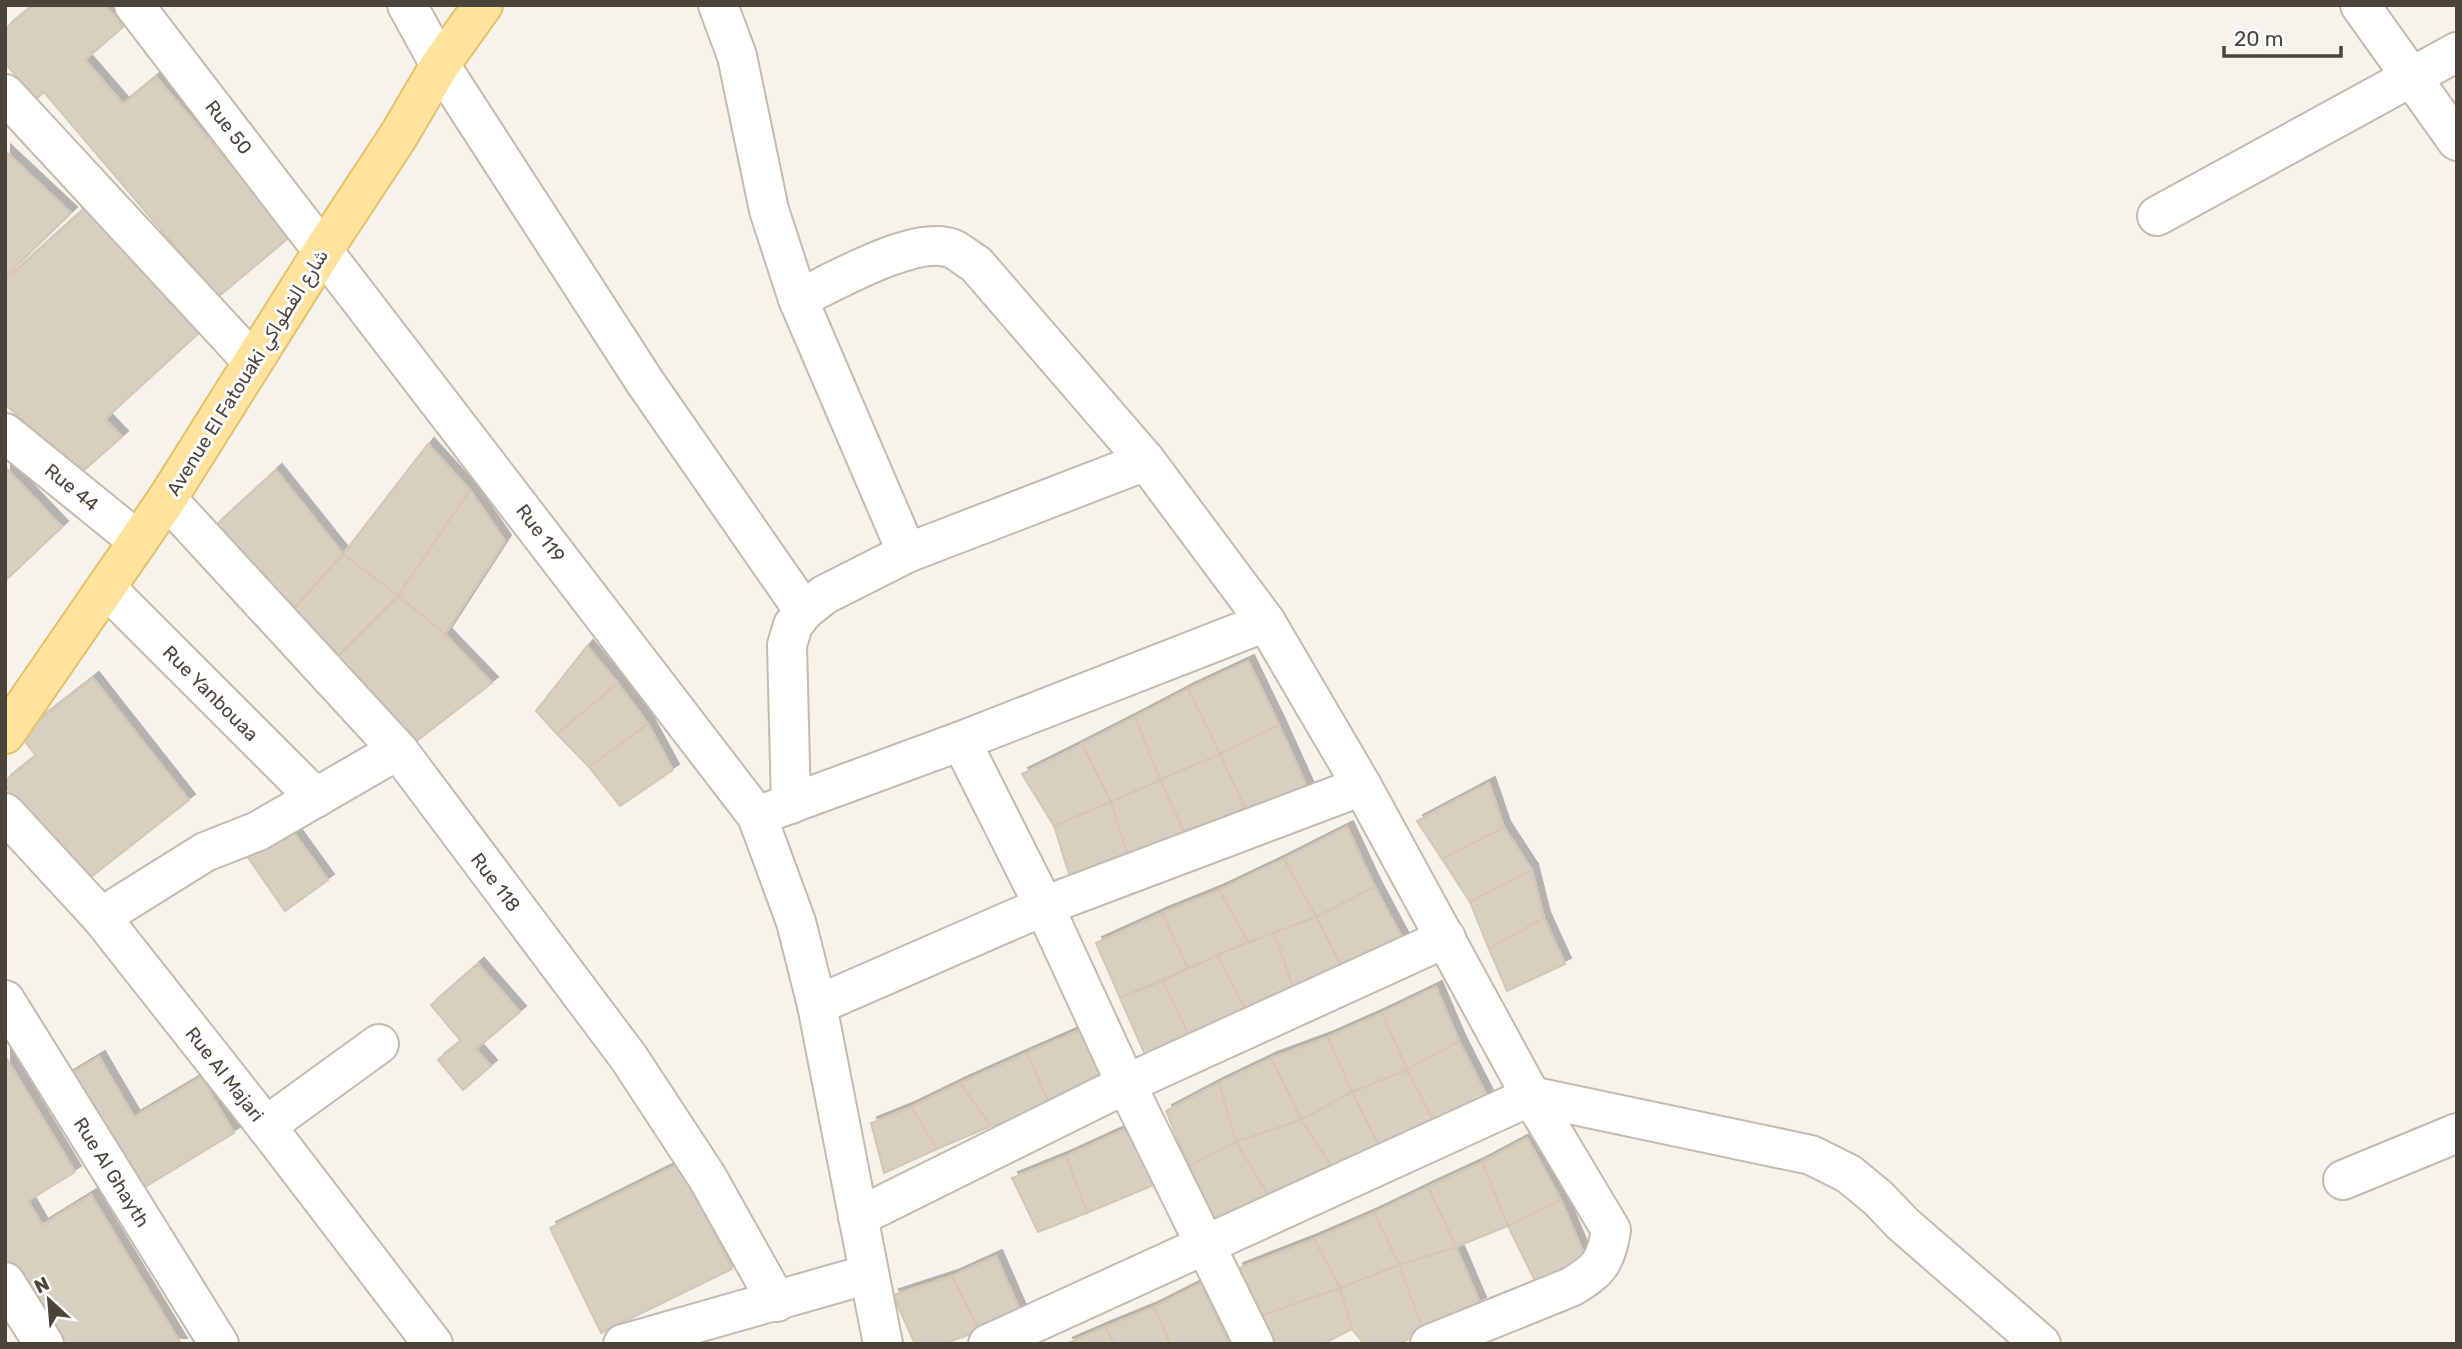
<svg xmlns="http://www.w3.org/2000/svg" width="2462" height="1349" viewBox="0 0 2462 1349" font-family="Rubik,Cairo,sans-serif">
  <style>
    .building { fill: #d8cfc1; stroke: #d3c7b4; stroke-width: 2; filter: url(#shadow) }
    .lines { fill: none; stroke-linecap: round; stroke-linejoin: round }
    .minor-casing { stroke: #c2bbae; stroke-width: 42 }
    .major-casing { stroke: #e6c16a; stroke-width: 42 }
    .minor { stroke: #fff; stroke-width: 38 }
    .major { stroke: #ffe39c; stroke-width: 38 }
    .labels { text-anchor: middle; stroke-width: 6; stroke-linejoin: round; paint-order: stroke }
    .street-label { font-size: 19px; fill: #4b4439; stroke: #fff }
  </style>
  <defs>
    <filter id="shadow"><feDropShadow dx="6" dy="-6" stdDeviation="0" flood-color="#0004"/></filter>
  </defs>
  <rect width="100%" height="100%" fill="#f6f3ec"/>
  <!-- building -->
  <g class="building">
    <path d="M33 5H105L123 27 85 60 123 104 156 77 291 236 218 297 44 92 36 99 5 63V29Z"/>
    <path d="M5 151 71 213 5 277Z"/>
    <path d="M85 208 199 333 105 419 122 437 81 473 5 404V280Z"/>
    <path d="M428 444 470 490 398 596 343 554Z"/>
    <path d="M5 467 62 527 5 581Z"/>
    <path d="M276 470 343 554 292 611 216 525Z"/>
    <path d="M470 490 505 541 445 634 398 596Z"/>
    <path d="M343 554 398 596 336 658 292 611Z"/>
    <path d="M398 596 445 634 492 683 410 746 336 658Z"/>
    <path d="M587 646 618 683 557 734 536 711Z"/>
    <path d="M1248 661 1279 725 1220 754 1188 689Z"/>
    <path d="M93 678 189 800 82 884 5 786V781L36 756 20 735Z"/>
    <path d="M618 683 648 724 589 767 557 734Z"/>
    <path d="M1188 689 1220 754 1160 780 1135 717Z"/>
    <path d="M1135 717 1160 780 1111 802 1082 744Z"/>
    <path d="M648 724 673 770 620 806 589 767Z"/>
    <path d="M1279 725 1308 789 1248 815 1220 754Z"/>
    <path d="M1082 744 1111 802 1054 826 1022 774Z"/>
    <path d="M1220 754 1248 815 1189 842 1160 780Z"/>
    <path d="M1160 780 1189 842 1131 866 1111 802Z"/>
    <path d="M1489 783 1504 827 1442 859 1417 821Z"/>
    <path d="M1111 802 1131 866 1074 890 1054 826Z"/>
    <path d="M289 826 328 880 285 911 247 856Z"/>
    <path d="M1347 827 1375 887 1316 917 1284 859Z"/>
    <path d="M1504 827 1532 870 1470 902 1442 859Z"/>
    <path d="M1284 859 1316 917 1248 942 1219 890Z"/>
    <path d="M1532 870 1544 918 1489 949 1470 902Z"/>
    <path d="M1375 887 1407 947 1348 978 1316 917Z"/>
    <path d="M1219 890 1248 942 1188 968 1162 913Z"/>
    <path d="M1162 913 1188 968 1120 998 1096 943Z"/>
    <path d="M1316 917 1348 978 1296 996 1274 933Z"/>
    <path d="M1544 918 1565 964 1507 991 1489 949Z"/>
    <path d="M1274 933 1296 996 1252 1022 1217 955Z"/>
    <path d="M1217 955 1252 1022 1193 1044 1163 981Z"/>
    <path d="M478 964 520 1012 476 1049 491 1066 463 1090 438 1060 461 1041 431 1005Z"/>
    <path d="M1163 981 1193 1044 1149 1064 1120 998Z"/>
    <path d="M1436 987 1459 1041 1407 1070 1382 1013Z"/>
    <path d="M1382 1013 1407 1070 1352 1092 1328 1037Z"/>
    <path d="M1082 1029 1106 1086 1051 1108 1027 1053Z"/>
    <path d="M1328 1037 1352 1092 1301 1120 1271 1058Z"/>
    <path d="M1459 1041 1490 1102 1437 1127 1407 1070Z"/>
    <path d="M1027 1053 1051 1108 991 1126 960 1083Z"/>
    <path d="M5 1056 75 1172 28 1201 42 1225 91 1195 181 1344H55L5 1262Z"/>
    <path d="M99 1057 134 1117 201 1077 234 1133 130 1196 61 1080Z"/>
    <path d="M1271 1058 1301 1120 1236 1142 1219 1083Z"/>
    <path d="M1407 1070 1437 1127 1382 1152 1352 1092Z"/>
    <path d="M960 1083 991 1126 937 1149 911 1107Z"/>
    <path d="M1219 1083 1236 1142 1189 1166 1166 1111Z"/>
    <path d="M1352 1092 1382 1152 1335 1172 1301 1120Z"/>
    <path d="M911 1107 937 1149 884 1173 871 1123Z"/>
    <path d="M1301 1120 1335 1172 1272 1202 1236 1142Z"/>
    <path d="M1125 1129 1154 1185 1087 1213 1066 1156Z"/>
    <path d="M1527 1138 1561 1200 1508 1226 1482 1162Z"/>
    <path d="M1236 1142 1272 1202 1211 1227 1189 1166Z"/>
    <path d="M1066 1156 1087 1213 1038 1232 1012 1178Z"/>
    <path d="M1482 1162 1508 1226 1456 1247 1428 1187Z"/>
    <path d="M680 1163 732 1269 601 1333 550 1228Z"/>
    <path d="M1428 1187 1456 1247 1399 1265 1374 1213Z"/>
    <path d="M1561 1200 1586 1259 1535 1281 1508 1226Z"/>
    <path d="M1374 1213 1399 1265 1340 1288 1314 1239Z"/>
    <path d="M1314 1239 1340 1288 1254 1318 1237 1269Z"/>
    <path d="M1456 1247 1480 1303 1424 1332 1399 1265Z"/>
    <path d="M996 1256 1021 1313 979 1331 952 1276Z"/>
    <path d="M1399 1265 1424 1332 1398 1344H1364L1352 1329 1340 1288Z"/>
    <path d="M952 1276 979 1331 943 1344H915L893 1295Z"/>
    <path d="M1201 1283 1229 1344H1170L1154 1307Z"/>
    <path d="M1340 1288 1352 1329 1323 1344H1271L1254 1318Z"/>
    <path d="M1154 1307 1170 1344H1114L1105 1327Z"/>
    <path d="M1105 1327 1114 1344H1066Z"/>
  </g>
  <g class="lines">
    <defs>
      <g id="minor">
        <path d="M134 5 757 816 796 922 817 1005 883 1344"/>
        <path d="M407 5 440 65 645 382 804 611"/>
        <path d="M718 5 737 56 769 210 798 299 907 553"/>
        <path d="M2360 5 2457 141"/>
        <path d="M5 94 253 362"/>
        <path d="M2157 216 2457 52"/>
        <path d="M798 299C832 283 917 233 953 249 961 253 969 260 976 264L1146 461 1266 622 1362 786 1531 1096 1611 1230C1606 1263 1598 1271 1571 1287L1430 1344"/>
        <path d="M5 433 138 541"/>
        <path d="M167 499 398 750 629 1058 707 1177 777 1302"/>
        <path d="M106 588 316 798"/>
        <path d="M961 741 1044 906 1126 1084 1254 1344"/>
        <path d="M791 804 787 645 793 625 804 611 824 595 907 553 1146 461"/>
        <path d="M768 812 961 741 1266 622"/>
        <path d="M5 813 101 917 266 1126 433 1344"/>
        <path d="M101 917 205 852 258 831 398 750"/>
        <path d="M5 1000 219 1344"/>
        <path d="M817 1005 1044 906 1362 786"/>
        <path d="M266 1126 379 1044"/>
        <path d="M2343 1180 2457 1133"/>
        <path d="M858 1217 1126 1084 1446 938"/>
        <path d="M5 1282 44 1344"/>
        <path d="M623 1344 869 1274"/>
        <path d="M988 1344 1531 1096 1811 1155 1849 1174 1878 1198 1903 1224 2041 1344"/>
      </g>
      <path id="major" d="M5 734 167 499 324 249 399 135 440 65 483 5"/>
    </defs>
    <!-- minor casing -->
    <use href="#minor" class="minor-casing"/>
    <!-- major casing -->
    <use href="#major" class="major-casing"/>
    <!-- minor -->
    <use href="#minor" class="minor"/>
    <!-- major -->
    <use href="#major" class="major"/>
  </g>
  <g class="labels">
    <!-- street labels -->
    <g class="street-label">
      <text transform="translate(229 127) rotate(52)" y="7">Rue 50</text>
      <text transform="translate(247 372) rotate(-58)" y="7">Avenue El Fatouaki شارع الفطواكي</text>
      <text transform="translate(72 487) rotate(39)" y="7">Rue 44</text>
      <text transform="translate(541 533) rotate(53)" y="7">Rue 119</text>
      <text transform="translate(211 693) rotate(45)" y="7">Rue Yanbouaa</text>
      <text transform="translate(496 882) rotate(53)" y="7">Rue 118</text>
      <text transform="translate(225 1074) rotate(52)" y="7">Rue Al Majari</text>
      <text transform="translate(112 1172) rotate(58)" y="7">Rue Al Ghayth</text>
    </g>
  </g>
  <!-- border -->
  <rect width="2462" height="1349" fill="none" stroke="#4b4439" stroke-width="14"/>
  <!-- north arrow -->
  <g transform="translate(49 1300) rotate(334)" stroke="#ffffff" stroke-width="5" paint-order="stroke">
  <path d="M0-5L12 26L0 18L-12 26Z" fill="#4b4439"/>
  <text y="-10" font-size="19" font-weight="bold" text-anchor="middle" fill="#4b4439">N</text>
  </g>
  <!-- scale -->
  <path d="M2224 46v10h117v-10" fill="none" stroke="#4b4439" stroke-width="3.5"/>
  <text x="2234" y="46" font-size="21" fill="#4b4439" stroke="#ffffff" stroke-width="5" paint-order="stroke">20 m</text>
</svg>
